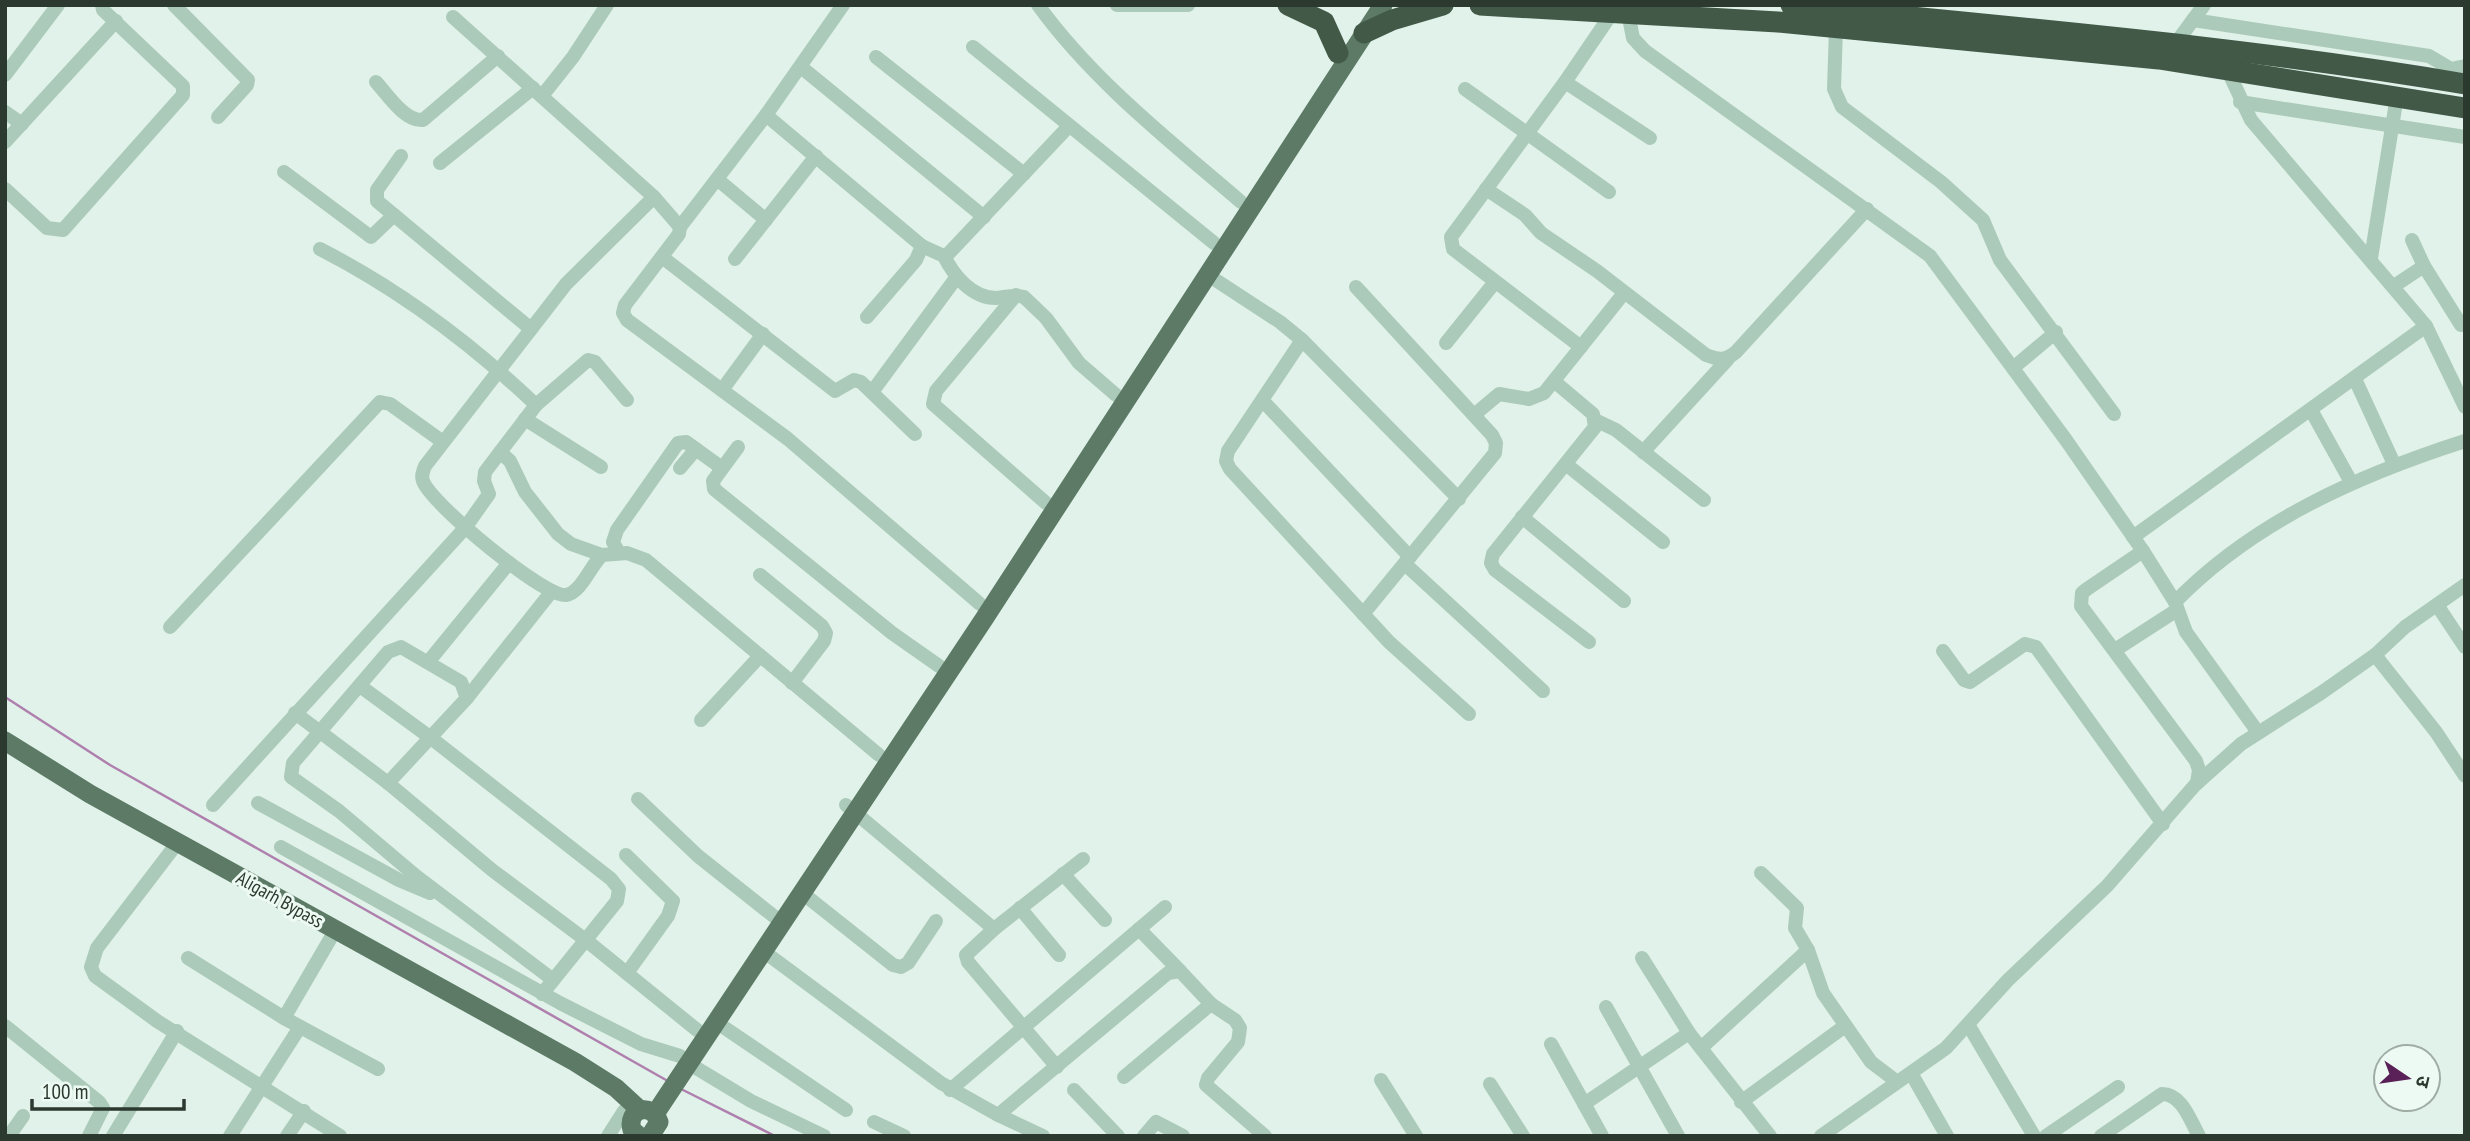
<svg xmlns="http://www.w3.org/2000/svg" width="2470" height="1141" viewBox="0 0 2470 1141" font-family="'PT Sans Narrow','Noto Sans Devanagari',sans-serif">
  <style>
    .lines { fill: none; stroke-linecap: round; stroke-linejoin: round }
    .stream { stroke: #af80ae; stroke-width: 2.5 }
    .minor { stroke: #accab9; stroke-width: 14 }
    .major { stroke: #5c7a65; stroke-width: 19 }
    .highway { stroke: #425948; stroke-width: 21 }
    .labels { text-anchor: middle; stroke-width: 6; stroke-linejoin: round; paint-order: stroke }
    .street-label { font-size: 19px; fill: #2b392f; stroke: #edfaf3 }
  </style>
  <rect width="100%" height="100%" fill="#e0f2e9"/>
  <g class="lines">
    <!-- stream -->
    <g class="stream">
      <path d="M5 697 110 765 666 1080"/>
      <path d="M681 1089 775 1136"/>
    </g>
    <!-- minor -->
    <g class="minor">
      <path d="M174 5 248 80 247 85 218 117"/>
      <path d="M1038 5C1093 81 1170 141 1241 202"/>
      <path d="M1117 5H1188"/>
      <path d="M1628 13 1633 38 1645 51 1930 256 2066 440 2143 551 2175 602 2186 632 2257 731"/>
      <path d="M453 17 654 197 566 284 425 466C423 471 421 476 423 481 431 504 545 598 566 595 581 593 591 565 602 555L627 553 646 560 879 755"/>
      <path d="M2193 20 2429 56 2451 69 2465 66"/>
      <path d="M1836 28 1834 89 1842 107 1941 182 1983 220 2000 260 2114 414"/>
      <path d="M2176 43 2204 5"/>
      <path d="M973 47 1214 243"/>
      <path d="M876 57 1024 174"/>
      <path d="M801 67 984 217"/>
      <path d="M2227 69 2251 120 2426 326 2465 407"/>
      <path d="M5 75 58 5"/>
      <path d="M376 82C387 94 405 122 423 120L498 56"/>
      <path d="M1565 82 1650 138"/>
      <path d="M1465 89 1609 192"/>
      <path d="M542 96 573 57 607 5"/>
      <path d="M2240 102 2465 137"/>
      <path d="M5 112 22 124"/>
      <path d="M766 115 922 246 916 260 867 317"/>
      <path d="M5 142 116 21"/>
      <path d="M401 156 377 190V201L531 329"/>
      <path d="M440 163 533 88"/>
      <path d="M284 172 371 237 394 215"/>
      <path d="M717 179 766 220"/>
      <path d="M5 189 47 228 63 230 183 95V86L103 10 102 5"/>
      <path d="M1486 189 1525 215 1541 233 1597 271 1706 355C1719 360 1725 361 1736 352L1867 209"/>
      <path d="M654 197 680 227 679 234 625 305 623 313 627 320 788 439 980 604"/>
      <path d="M680 227 766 115 843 5"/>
      <path d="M2412 240 2424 266 2461 325"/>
      <path d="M922 246 944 256 949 253 1069 126"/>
      <path d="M320 249C400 290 472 344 536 405"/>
      <path d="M944 256C954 276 972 298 996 298 1006 297 1015 294 1024 297L1046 318 1079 363 1116 395"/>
      <path d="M662 257 835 391 854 380 861 382 915 434"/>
      <path d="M2371 258 2397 96"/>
      <path d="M735 259 816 156"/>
      <path d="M1208 275 1280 322 1302 340 1459 499"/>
      <path d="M2394 286 2424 266"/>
      <path d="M1356 287 1492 435 1496 443 1495 453 1363 614"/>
      <path d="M1016 295 936 391 933 404 1046 503"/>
      <path d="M1302 340 1228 451 1226 461 1230 469 1389 642 1469 714"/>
      <path d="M1446 343 1495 282"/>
      <path d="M1581 347 1453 249 1451 237 1565 82 1612 13"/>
      <path d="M2013 368 2056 332"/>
      <path d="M2355 379 2394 464"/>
      <path d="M1555 382 1593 414 1595 427 1493 554 1491 563 1495 570 1589 642"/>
      <path d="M722 390 763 334"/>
      <path d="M872 392 956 278"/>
      <path d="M1264 402 1410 557"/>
      <path d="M2311 410 2351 482"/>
      <path d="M1474 415 1499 394 1529 399 1544 393 1624 293"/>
      <path d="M525 419 601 467"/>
      <path d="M1595 420 1616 430 1704 500"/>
      <path d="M738 447 713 481 714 489 892 633 939 666"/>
      <path d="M500 452 510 461 525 492 558 534 571 544 602 555"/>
      <path d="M1643 452 1728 359"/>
      <path d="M1567 465 1663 542"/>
      <path d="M680 468 696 449"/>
      <path d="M1522 517 1624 601"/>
      <path d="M2133 537 2426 326"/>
      <path d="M2143 551 2087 589 2082 593 2081 606 2196 761 2199 770 2197 783"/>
      <path d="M619 553 613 542 617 530 678 443 686 442 722 468"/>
      <path d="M1405 564 1543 691"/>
      <path d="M760 575 822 626 826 633 824 641 792 683"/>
      <path d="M2175 602C2254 521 2359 475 2465 441"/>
      <path d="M2437 605 2465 647"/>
      <path d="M170 627 380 402 390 404 443 442"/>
      <path d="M2115 650 2177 610"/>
      <path d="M1943 651 1964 680 1970 682 2025 644 2036 647 2163 824"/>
      <path d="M2375 655 2436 732 2465 776"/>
      <path d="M429 661 509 563"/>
      <path d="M360 686 431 738 611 879 619 889 617 901 542 994"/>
      <path d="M467 698 552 591"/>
      <path d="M295 713 388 783 492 870 587 941 697 1030"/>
      <path d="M701 720 760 656"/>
      <path d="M388 783 467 698 461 682 401 647 388 652 293 763 291 777 339 811 416 876 552 979"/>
      <path d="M638 799 698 856 781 922"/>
      <path d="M258 803 399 880 430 893"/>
      <path d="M213 805 465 528 489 494 484 481 485 472 536 405 588 360 595 362 627 400"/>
      <path d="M846 805 994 929"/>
      <path d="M178 842 97 948 91 967 95 976 157 1021 340 1136"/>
      <path d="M281 847 560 1003 641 1044 680 1056"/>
      <path d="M626 855 673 901 668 916 627 973"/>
      <path d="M1761 873 1797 908 1795 928 1808 950 1823 993 1871 1062 1896 1081"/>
      <path d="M1063 874 1105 920"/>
      <path d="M801 892 893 965 901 967 908 963 936 921"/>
      <path d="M1020 908 1059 955"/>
      <path d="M1139 929 1180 971"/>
      <path d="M762 950 941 1083 998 1115 1168 973 1180 971 1211 1004 1235 1020 1240 1028 1238 1042 1208 1078 1206 1085 1265 1136"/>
      <path d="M188 958 284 1018 378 1069"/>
      <path d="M1642 958 1689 1033 1770 1136"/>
      <path d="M1606 1007 1678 1136"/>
      <path d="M284 1018 336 929"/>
      <path d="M716 1022 846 1110"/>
      <path d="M5 1026 99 1102 103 1108 89 1136"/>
      <path d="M1969 1026 2034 1136"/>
      <path d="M1551 1044 1602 1136"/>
      <path d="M1701 1048 1808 950"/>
      <path d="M688 1063 751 1101 824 1136"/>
      <path d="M1057 1067 968 962 966 955 994 929 1083 859"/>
      <path d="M1911 1073 1947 1136"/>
      <path d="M1124 1077 1211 1004"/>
      <path d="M1381 1080 1416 1136"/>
      <path d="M1490 1084 1523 1136"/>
      <path d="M950 1090 1165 907"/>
      <path d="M1074 1090 1118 1136"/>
      <path d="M1741 1102 1845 1026"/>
      <path d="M1584 1104 1689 1033"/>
      <path d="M998 1115 1043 1136"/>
      <path d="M874 1122 904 1136"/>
      <path d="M9 1136 23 1116"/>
      <path d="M113 1136 177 1031"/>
      <path d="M230 1136 300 1027"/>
      <path d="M287 1136 304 1111"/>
      <path d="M608 1136 624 1111"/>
      <path d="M1144 1136 1156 1122 1183 1136"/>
      <path d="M1821 1136 1946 1048 2008 980 2107 886 2195 785 2241 744 2321 693 2375 655 2405 627 2465 585"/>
      <path d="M2046 1136 2118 1087"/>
      <path d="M2101 1136 2162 1094C2182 1094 2190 1120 2199 1136"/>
    </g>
    <!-- major -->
    <g class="major">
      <path d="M5 741 90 794 575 1062 616 1088 640 1110"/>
      <path d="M655 1114 984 619 1383 5"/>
      <path d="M639 1136 632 1130C626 1109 652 1101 659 1122L650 1136"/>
    </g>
    <!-- highway -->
    <g class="highway">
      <path d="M1288 5 1324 22 1338 53"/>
      <path d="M1480 5 1778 22 2159 59 2465 108"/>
      <path d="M1791 5C2016 28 2242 46 2465 84"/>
      <path d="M1364 33 1392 20 1443 5"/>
    </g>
  </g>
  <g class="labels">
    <!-- street labels -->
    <g class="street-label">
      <text transform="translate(280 899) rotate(29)" y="7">Aligarh Bypass</text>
    </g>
  </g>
  <!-- border -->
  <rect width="2470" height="1141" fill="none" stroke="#2b392f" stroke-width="14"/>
  <!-- north arrow -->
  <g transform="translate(2407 1078) rotate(103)"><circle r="33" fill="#edfaf3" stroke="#9fada5" stroke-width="2"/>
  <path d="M0-5L12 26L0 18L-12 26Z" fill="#592157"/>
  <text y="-10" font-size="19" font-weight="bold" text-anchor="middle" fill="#2b392f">उ</text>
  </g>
  <!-- scale -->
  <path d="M32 1099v10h152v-10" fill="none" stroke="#2b392f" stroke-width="3.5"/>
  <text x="42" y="1099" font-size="21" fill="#2b392f" stroke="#edfaf3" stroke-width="5" paint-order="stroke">100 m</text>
</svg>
